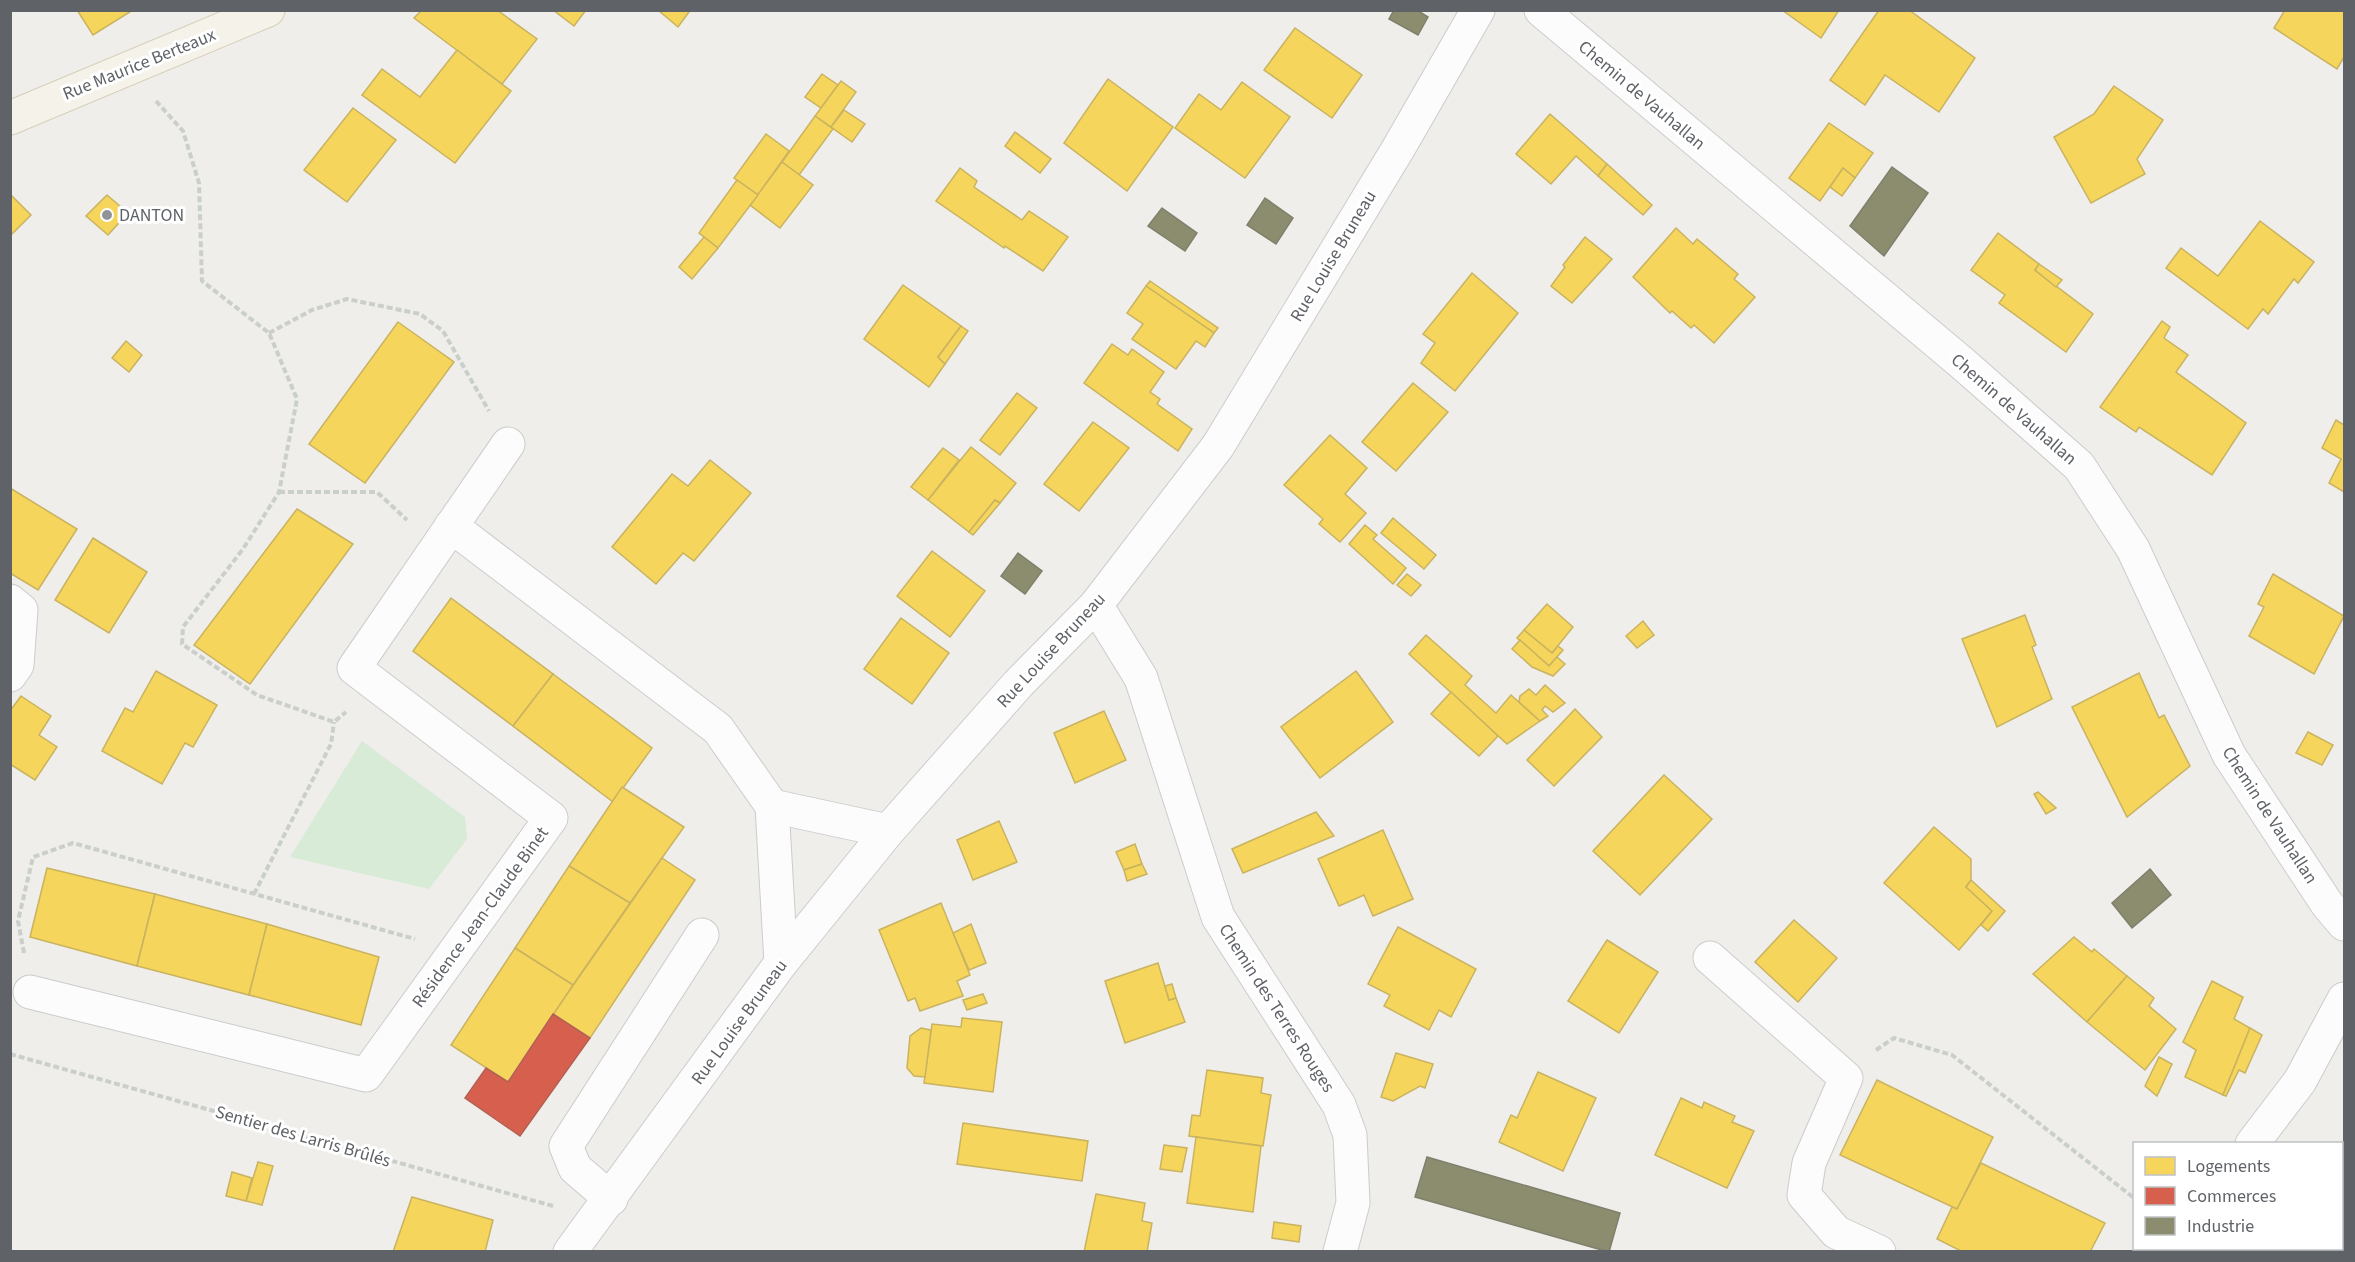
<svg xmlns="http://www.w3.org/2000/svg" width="2355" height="1262" viewBox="0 0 2355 1262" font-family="'Source Sans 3',sans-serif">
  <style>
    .green { fill: #d8ebd6 }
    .homes { fill: #f6d55c; stroke: #c9b360; stroke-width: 1.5 }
    .shops { fill: #d6604d; stroke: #b26155; stroke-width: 1.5 }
    .industry { fill: #8c8c6e; stroke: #7e806c; stroke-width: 1.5 }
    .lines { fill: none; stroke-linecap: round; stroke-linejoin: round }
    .minor-casing { stroke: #cbcccc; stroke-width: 35 }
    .major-casing { stroke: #d7ceb8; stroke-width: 35 }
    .path { stroke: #cacfcc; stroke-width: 4; stroke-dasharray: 6 3; stroke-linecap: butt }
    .minor { stroke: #fdfcfc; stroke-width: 33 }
    .major { stroke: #f4f2e9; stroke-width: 33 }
    .poi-dot { fill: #919496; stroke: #fff; stroke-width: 2 }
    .labels { text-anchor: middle; stroke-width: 6; stroke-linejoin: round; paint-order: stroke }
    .street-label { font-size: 18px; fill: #5f6368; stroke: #fff }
    .poi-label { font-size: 18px; fill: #5f6368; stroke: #fff; text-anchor: start }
  </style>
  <rect width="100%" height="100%" fill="#efeeea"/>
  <!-- green -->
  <path class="green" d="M362 741 465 817 467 839 429 889 290 857Z"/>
  <!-- homes -->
  <g class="homes">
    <path d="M77 10H133L93 35Z"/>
    <path d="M422 10H497L537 39 502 84 414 18Z"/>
    <path d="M553 10H586L574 26Z"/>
    <path d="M658 10H687L689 12 678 27Z"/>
    <path d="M1782 10H1839L1821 38Z"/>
    <path d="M1879 10H1909L1975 58 1939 112 1885 75 1865 105 1830 80Z"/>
    <path d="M2285 10H2344V57L2337 69 2274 28Z"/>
    <path d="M1295 28 1362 75 1332 118 1264 70Z"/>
    <path d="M457 50 511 91 455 163 362 95 382 69 420 97Z"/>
    <path d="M822 74 838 85 821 108 805 97Z"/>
    <path d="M1108 79 1173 127 1127 191 1064 143Z"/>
    <path d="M841 81 856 92 831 127 815 116Z"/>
    <path d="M1242 82 1290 117 1245 178 1175 128 1199 94 1221 110Z"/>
    <path d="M2114 86 2163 120 2137 159 2145 174 2091 203 2054 137 2094 114Z"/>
    <path d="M353 108 396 140 347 202 304 170Z"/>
    <path d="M844 110 865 124 852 142 831 127Z"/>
    <path d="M1550 114 1607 164 1598 176 1576 156 1551 184 1516 154Z"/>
    <path d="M815 116 833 129 799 175 782 162Z"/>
    <path d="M1829 123 1873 153 1855 178 1843 168 1820 201 1789 178Z"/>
    <path d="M1015 132 1051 159 1040 173 1005 146Z"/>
    <path d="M766 134 789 151 758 195 734 178Z"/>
    <path d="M782 162 813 185 780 228 750 205Z"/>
    <path d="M1607 164 1652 205 1643 215 1598 176Z"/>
    <path d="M960 168 977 181 974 187 1022 220 1029 211 1068 237 1043 271 1005 246 1004 248 936 201Z"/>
    <path d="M1843 168 1855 178 1842 196 1830 187Z"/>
    <path d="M737 180 758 195 718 248 699 233Z"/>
    <path d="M10 194 31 215 10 236Z"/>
    <path d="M107 195 128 213 108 235 86 216Z"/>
    <path d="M2260 221 2314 262 2298 283 2294 279 2268 314 2263 309 2248 329 2166 268 2181 248 2218 276Z"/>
    <path d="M1676 228 1693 244 1697 239 1738 274 1734 279 1755 297 1714 343 1694 325 1691 328 1672 311 1670 313 1633 277Z"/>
    <path d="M1998 233 2039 264 2035 270 2093 314 2066 352 1999 303 2005 295 1971 270Z"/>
    <path d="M704 237 718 248 692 279 679 267Z"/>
    <path d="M1585 237 1612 259 1572 303 1551 286 1565 267 1563 265Z"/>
    <path d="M2039 264 2062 280 2056 287 2035 270Z"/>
    <path d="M1472 273 1518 313 1455 391 1421 363 1435 343 1423 334Z"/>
    <path d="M1150 281 1218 328 1214 333 1146 286Z"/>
    <path d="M903 285 961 326 938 357 945 364 929 387 864 339Z"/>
    <path d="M1146 286 1214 333 1205 347 1196 341 1176 369 1132 339 1143 324 1127 313Z"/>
    <path d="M2162 321 2170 327 2164 338 2188 355 2176 372 2246 423 2212 475 2139 427 2136 432 2100 407Z"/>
    <path d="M398 322 454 362 365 483 309 444Z"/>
    <path d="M961 326 968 331 945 364 938 357Z"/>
    <path d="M126 341 142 355 129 372 112 358Z"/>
    <path d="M1112 344 1128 355 1132 349 1164 372 1150 392 1160 399 1157 404 1192 429 1178 451 1084 383Z"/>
    <path d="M1413 383 1448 412 1396 471 1362 442Z"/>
    <path d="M1017 393 1037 408 1000 455 980 440Z"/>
    <path d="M2336 420 2344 425V492L2329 483 2341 459 2322 448Z"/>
    <path d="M1093 422 1129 448 1079 511 1044 484Z"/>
    <path d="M1330 435 1367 468 1345 494 1366 513 1340 542 1319 524 1323 519 1284 485Z"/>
    <path d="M971 447 1016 483 1000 503 995 500 969 532 928 500Z"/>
    <path d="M943 448 959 460 928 500 911 487Z"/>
    <path d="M710 460 751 493 694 561 683 553 656 584 612 547 672 474 688 486Z"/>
    <path d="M10 488 77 529 38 590 10 573Z"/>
    <path d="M995 500 1000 503 973 535 969 532Z"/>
    <path d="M297 509 353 544 250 684 194 645Z"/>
    <path d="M1393 518 1436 555 1424 569 1381 533Z"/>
    <path d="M1365 525 1377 535 1373 539 1406 568 1393 584 1349 544Z"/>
    <path d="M93 538 147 572 109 633 55 600Z"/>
    <path d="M932 551 985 591 950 637 897 596Z"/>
    <path d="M1407 574 1421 585 1411 596 1397 585Z"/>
    <path d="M2273 574 2344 616 2314 674 2249 636 2264 607 2258 604Z"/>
    <path d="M451 598 553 674 513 726 413 651Z"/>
    <path d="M1547 604 1573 627 1552 653 1524 630Z"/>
    <path d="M2025 615 2036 645 2032 647 2052 699 1997 727 1962 639Z"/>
    <path d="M901 618 949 653 912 704 864 669Z"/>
    <path d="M1643 621 1654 635 1637 648 1626 636Z"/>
    <path d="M1524 630 1552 653 1558 646 1563 650 1549 666 1517 638Z"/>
    <path d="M1426 635 1472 676 1465 685 1496 713 1511 695 1540 721 1507 744 1409 654Z"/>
    <path d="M1520 640 1549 666 1557 657 1565 664 1553 676 1532 667 1512 649Z"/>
    <path d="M156 671 217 705 193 747 185 743 162 784 102 751 125 708 133 712Z"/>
    <path d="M1356 671 1393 722 1320 778 1281 727Z"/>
    <path d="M2139 673 2159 718 2164 715 2190 766 2127 817 2072 707Z"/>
    <path d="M553 674 652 748 613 802 513 726Z"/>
    <path d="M1545 685 1565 703 1553 712 1545 706 1542 710 1548 716 1540 721 1519 702 1520 696 1529 689 1536 695Z"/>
    <path d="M1451 692 1498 736 1479 756 1431 714Z"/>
    <path d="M21 696 51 716 39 735 57 747 35 780 10 764V711Z"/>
    <path d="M1575 709 1602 737 1554 786 1527 760Z"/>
    <path d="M1104 711 1126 760 1075 783 1054 733Z"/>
    <path d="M2308 732 2333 745 2322 765 2296 753Z"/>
    <path d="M1664 775 1712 819 1640 895 1593 851Z"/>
    <path d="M622 787 684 827 630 903 569 866Z"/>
    <path d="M2038 792 2056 808 2046 814 2034 794Z"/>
    <path d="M1316 812 1334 836 1243 873 1232 849Z"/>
    <path d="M999 821 1017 862 973 880 957 840Z"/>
    <path d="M1934 827 1971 859V880L1966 887 1992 911 1959 950 1884 883Z"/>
    <path d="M1383 830 1413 899 1373 916 1364 895 1339 906 1318 859Z"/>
    <path d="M1135 844 1142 864 1124 870 1116 852Z"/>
    <path d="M662 858 695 880 590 1038 553 1014Z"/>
    <path d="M1142 864 1147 874 1127 881 1124 870Z"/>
    <path d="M569 866 630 903 573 985 515 948Z"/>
    <path d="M47 868 155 894 137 966 30 937Z"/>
    <path d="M1971 880 2005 911 1988 931 1981 925 1992 911 1966 887Z"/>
    <path d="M155 894 267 924 249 995 137 966Z"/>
    <path d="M941 903 970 975 957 981 963 996 920 1011 915 998 908 1001 879 930Z"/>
    <path d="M1794 920 1837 958 1798 1002 1755 962Z"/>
    <path d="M267 924 379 957 361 1025 249 995Z"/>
    <path d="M971 924 986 963 969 970 953 933Z"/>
    <path d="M1398 927 1476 969 1451 1017 1439 1010 1429 1030 1384 1006 1390 995 1368 984Z"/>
    <path d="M2074 937 2092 952 2094 949 2127 976 2087 1022 2033 974Z"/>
    <path d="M1607 940 1658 972 1619 1033 1568 1001Z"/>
    <path d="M515 948 573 985 508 1082 451 1045Z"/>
    <path d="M1158 963 1169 1000 1176 998 1185 1022 1125 1043 1105 981Z"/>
    <path d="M2127 976 2154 998 2149 1006 2176 1029 2145 1070 2087 1022Z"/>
    <path d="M2212 981 2243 997 2234 1019 2250 1028 2223 1095 2185 1077 2196 1050 2183 1042Z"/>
    <path d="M1172 984 1176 998 1169 1000 1165 986Z"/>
    <path d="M983 994 987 1003 967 1010 963 1000Z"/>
    <path d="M962 1018 1002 1022 993 1092 924 1083 932 1024 961 1027Z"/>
    <path d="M921 1028 931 1030 925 1077 914 1076 907 1068 910 1036Z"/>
    <path d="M2250 1028 2262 1035 2245 1073 2239 1070 2226 1096 2223 1095Z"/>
    <path d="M1396 1053 1433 1064 1425 1088 1420 1086 1393 1101 1381 1097Z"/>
    <path d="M2159 1057 2172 1064 2157 1096 2145 1086Z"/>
    <path d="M1207 1070 1263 1078 1261 1093 1271 1095 1263 1146 1189 1136 1192 1115 1200 1116Z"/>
    <path d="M1538 1072 1596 1098 1563 1171 1499 1142 1511 1115 1517 1118Z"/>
    <path d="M1877 1080 1993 1137 1957 1209 1840 1155Z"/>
    <path d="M1681 1098 1702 1108 1704 1102 1735 1116 1732 1122 1754 1131 1727 1188 1655 1155Z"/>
    <path d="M963 1123 1088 1141 1082 1181 957 1164Z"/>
    <path d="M1196 1137 1261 1146 1253 1212 1187 1203Z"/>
    <path d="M1164 1145 1187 1148 1182 1172 1160 1169Z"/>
    <path d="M258 1162 273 1166 262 1205 246 1201Z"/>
    <path d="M1981 1163 2105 1223 2090 1252H1963L1937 1239 1952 1207 1957 1209Z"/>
    <path d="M232 1172 252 1178 246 1201 226 1196Z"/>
    <path d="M1096 1194 1145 1203 1142 1221 1152 1223 1147 1252H1084Z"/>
    <path d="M412 1197 493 1220 485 1252H393Z"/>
    <path d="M1274 1222 1301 1226 1299 1242 1272 1238Z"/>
    <path d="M2239 1248H2330L2329 1252H2238Z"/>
  </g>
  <!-- shops -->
  <path class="shops" d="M553 1014 590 1038 520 1136 465 1098 486 1068 508 1082Z"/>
  <!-- industry -->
  <g class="industry">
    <path d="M1394 10H1417L1428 17 1418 35 1389 19Z"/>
    <path d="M1892 167 1928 193 1884 256 1850 226Z"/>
    <path d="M1265 198 1293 218 1276 244 1247 225Z"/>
    <path d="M1162 208 1197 233 1185 251 1148 226Z"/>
    <path d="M1018 553 1042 571 1025 594 1001 576Z"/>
    <path d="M2150 869 2171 895 2132 928 2112 903Z"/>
    <path d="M1427 1157 1620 1213 1609 1252 1415 1197Z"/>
  </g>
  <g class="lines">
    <defs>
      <g id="minor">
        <path d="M1541 10 1962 363 2079 466 2133 549 2229 755 2327 904 2344 924"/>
        <path d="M451 526 718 729 772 806 781 963"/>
        <path d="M10 601 21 610 17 665 10 675"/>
        <path d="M1096 605 1141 678 1218 917 1339 1105 1350 1135 1353 1203 1340 1252"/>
        <path d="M772 806 888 831"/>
        <path d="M1710 958 1846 1078 1809 1163 1804 1195 1836 1232 1879 1252"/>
        <path d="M30 992 366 1075 551 818 354 668 508 444"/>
        <path d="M2252 1144 2300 1081 2344 999"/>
        <path d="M611 1199 575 1168 566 1146 702 935"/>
        <path d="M570 1252 781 963 888 831 1018 684 1096 605 1218 446 1398 149 1478 10"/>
        <path d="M2170 1252 2173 1248"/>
      </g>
      <path id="major" d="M10 118 268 10"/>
    </defs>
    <!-- minor casing -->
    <use href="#minor" class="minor-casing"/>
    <!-- major casing -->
    <use href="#major" class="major-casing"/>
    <!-- path -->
    <g class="path">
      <path d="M156 101 183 131 199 183 202 281 269 333 297 399 279 492 243 549 183 627 182 644 257 695 334 722 346 712"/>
      <path d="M269 333 312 310 347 299 420 314 443 331 489 411"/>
      <path d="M279 492H377L407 520"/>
      <path d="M254 894 331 744 334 722"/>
      <path d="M24 953 18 921 33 857 73 843 415 939"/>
      <path d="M1876 1050 1894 1038 1952 1055 2134 1198"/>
      <path d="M10 1054 553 1206"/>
    </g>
    <!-- minor -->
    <use href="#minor" class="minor"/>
    <!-- major -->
    <use href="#major" class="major"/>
  </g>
  <!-- markers -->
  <circle class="poi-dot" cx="107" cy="215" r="6"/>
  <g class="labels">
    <!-- street labels -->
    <g class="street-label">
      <text transform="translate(139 64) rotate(-22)" y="6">Rue Maurice Berteaux</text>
      <text transform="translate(1642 95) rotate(40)" y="6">Chemin de Vauhallan</text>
      <text transform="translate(1333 256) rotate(-59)" y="6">Rue Louise Bruneau</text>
      <text transform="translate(2014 409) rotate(41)" y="6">Chemin de Vauhallan</text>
      <text transform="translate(1051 650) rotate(-47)" y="6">Rue Louise Bruneau</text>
      <text transform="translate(2270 815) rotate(57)" y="6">Chemin de Vauhallan</text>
      <text transform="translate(480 917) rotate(-54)" y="6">Résidence Jean-Claude Binet</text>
      <text transform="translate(1277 1008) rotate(57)" y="6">Chemin des Terres Rouges</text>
      <text transform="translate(739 1022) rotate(-54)" y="6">Rue Louise Bruneau</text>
      <text transform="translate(303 1136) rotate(16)" y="6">Sentier des Larris Brûlés</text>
    </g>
    <!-- poi labels -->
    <g class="poi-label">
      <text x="119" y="221">DANTON</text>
    </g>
  </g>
  <!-- border -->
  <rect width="2355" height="1262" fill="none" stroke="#5f6368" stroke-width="24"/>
  <!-- legend -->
  <rect x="2133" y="1142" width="210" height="108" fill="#ffffff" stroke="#bfc1c3" stroke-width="1.5"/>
  <rect x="2145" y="1157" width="30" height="18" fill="#f6d55c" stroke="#bfc1c3" stroke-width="1.5"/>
  <text x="2187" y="1172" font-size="18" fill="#5f6368">Logements</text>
  <rect x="2145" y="1187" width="30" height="18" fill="#d6604d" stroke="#bfc1c3" stroke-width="1.5"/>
  <text x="2187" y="1202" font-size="18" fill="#5f6368">Commerces</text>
  <rect x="2145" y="1217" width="30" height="18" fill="#8c8c6e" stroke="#bfc1c3" stroke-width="1.5"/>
  <text x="2187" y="1232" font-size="18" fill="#5f6368">Industrie</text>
</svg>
